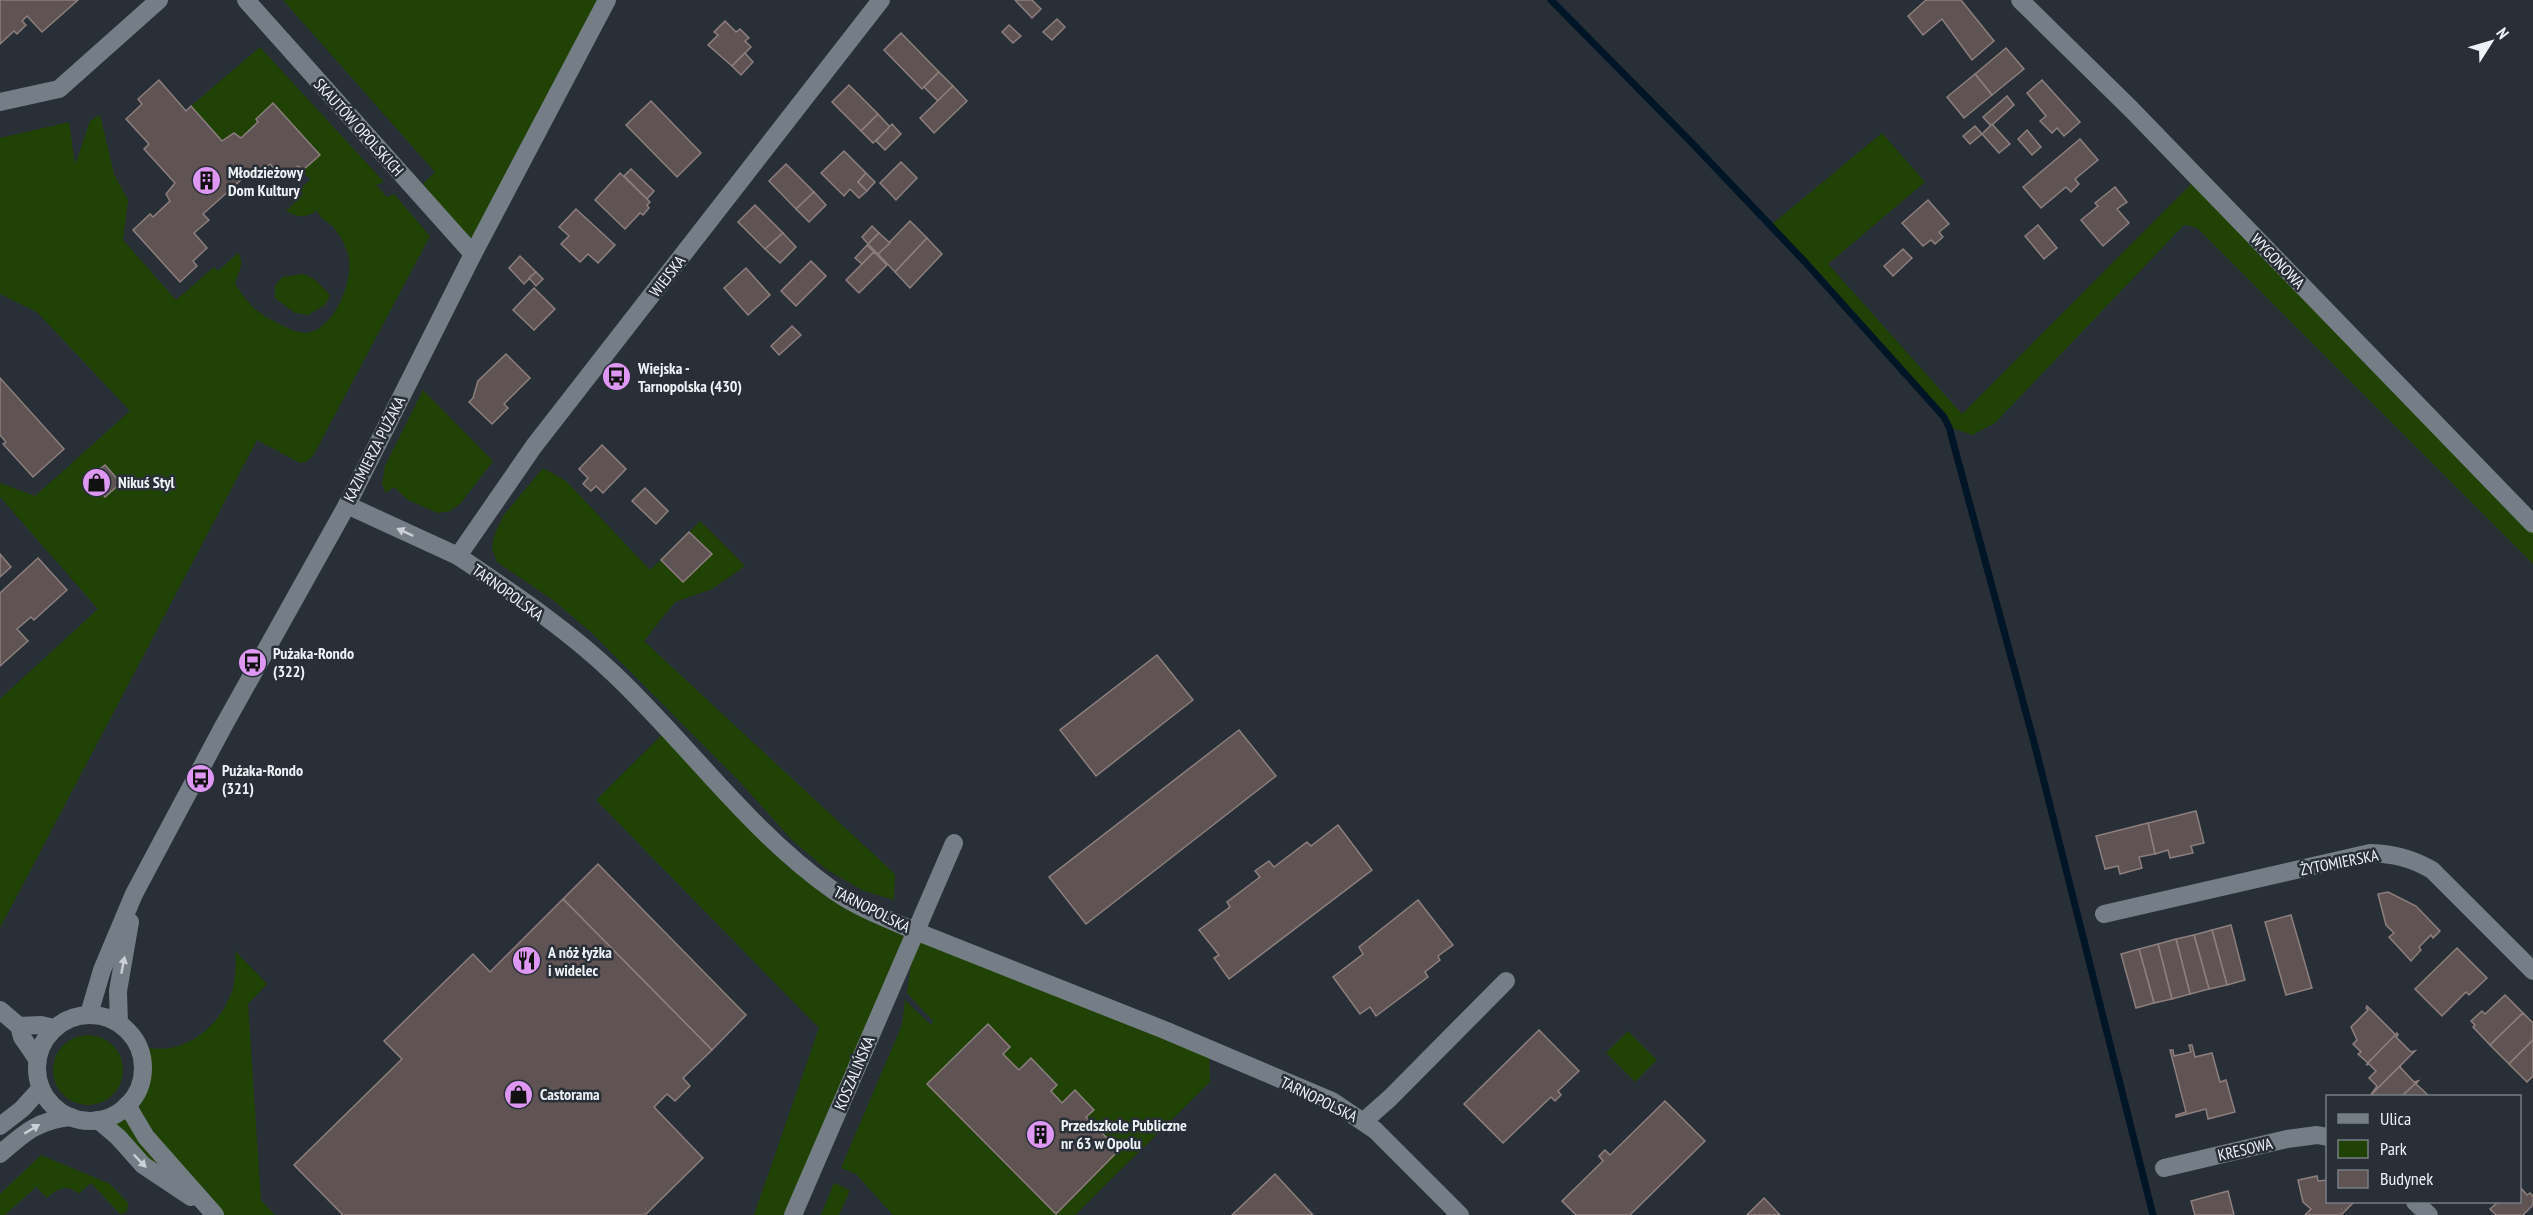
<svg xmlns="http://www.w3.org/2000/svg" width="2533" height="1215" viewBox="0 0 2533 1215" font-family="'PT Sans Narrow',sans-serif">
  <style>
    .green { fill: #204305 }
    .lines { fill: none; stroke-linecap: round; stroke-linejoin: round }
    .stream { stroke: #001627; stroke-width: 7 }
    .building { fill: #605353; stroke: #8c7f7e; stroke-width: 1.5 }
    .street { stroke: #757d86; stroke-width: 18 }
    .secondary { stroke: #757d86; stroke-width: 18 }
    .oneway { fill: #cad0d6 }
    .labels { text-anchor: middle; stroke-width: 5; stroke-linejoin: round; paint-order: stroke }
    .street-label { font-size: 16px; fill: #eef3f8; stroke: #282f37 }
    .poi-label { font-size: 16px; font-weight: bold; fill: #eef3f8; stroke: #282f37; text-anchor: start }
  </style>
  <rect width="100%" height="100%" fill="#282f37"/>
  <!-- green -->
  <g class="green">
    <path d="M283 0H607L473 254 416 191 435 172Z"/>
    <path d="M260 47 384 182 376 185 387 197 394 194 430 236 313 456 306 462 300 463 257 440 0 928V699L98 609 0 497V483L35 496 130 411 37 312 0 294V138L69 122 75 165 90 121 100 115 114 174 128 200 123 240 176 300 214 267 218 271 238 253C246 264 237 273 235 284 240 291 248 303 255 309 264 317 294 333 305 333 335 332 357 275 347 251 344 243 337 229 330 224 324 220 321 218 317 211 304 218 299 218 286 211L303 194 300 190 310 179 302 171 320 155 256 119 258 122 241 138 234 133 222 141 191 106Z"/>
    <path d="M1882 133 1925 182 1828 264 1962 414 2197 178 2533 524V564L2197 228 2184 225 1995 423 1972 435 1949 427 1930 400 1771 225Z"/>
    <path d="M304 274 314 279 330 295 325 305 308 315 295 313 275 298V286L282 277Z"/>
    <path d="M423 390 493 461 461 503 450 511 438 513 408 500 394 487 386 493 382 484 385 466Z"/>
    <path d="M543 468 566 481 650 570 661 560 683 582 711 554 689 532 700 521 745 566 712 589 675 602 644 641 895 874 894 900 862 890 826 869 791 839 740 782 594 635 553 600 497 562 492 548 494 536 503 516Z"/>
    <path d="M667 730 831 889 1209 1049 1210 1082 1075 1215H893L856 1174 841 1168 902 1025 905 1000 931 1025 933 1021 907 993 915 934 793 1215H754L819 1028 596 800Z"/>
    <path d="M235 951 267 984 248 1004 261 1200 275 1215H215L98 1120C136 1109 150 1082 138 1045 179 1060 221 1029 233 988 236 976 236 963 235 951Z"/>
    <path d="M1628 1031 1657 1060 1635 1082 1606 1053Z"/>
    <circle cx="88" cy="1070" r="35"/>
    <path d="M41 1155 110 1184 128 1203 127 1212 120 1214 91 1183 79 1194C67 1183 57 1189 47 1198L36 1187 5 1215H0V1194Z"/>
    <path d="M834 1183 850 1190 839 1215H821Z"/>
  </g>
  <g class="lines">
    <!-- stream -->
    <path class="stream" d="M1551 0 1692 143 1805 262 1944 417 1949 427 2035 746 2153 1215"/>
  </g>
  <!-- building -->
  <g class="building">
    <path d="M0 0H78L42 32 27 16 22 21 26 25 17 34 14 31 0 44Z"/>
    <path d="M1015 0H1032L1041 9 1032 18Z"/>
    <path d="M1926 0H1961L1994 41 1972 60 1942 19 1923 35 1908 16Z"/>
    <path d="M1057 19 1065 27 1052 40 1043 32Z"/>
    <path d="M725 21 736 32 740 29 749 38 745 41 751 47 732 66 708 45 718 35 714 32Z"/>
    <path d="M1009 25 1021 36 1013 43 1002 32Z"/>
    <path d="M901 33 939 72 922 89 884 50Z"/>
    <path d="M2006 48 2024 69 1992 95 1975 74Z"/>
    <path d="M745 53 753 62 741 75 732 66Z"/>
    <path d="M939 72 953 86 938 101 924 87Z"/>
    <path d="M1975 74 1992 95 1964 118 1947 97Z"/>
    <path d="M159 80 186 111 191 106 222 141 234 133 241 138 258 122 256 119 273 103 320 155 302 171 298 166 283 179 270 164 255 177 250 172 203 214 209 220 194 233 207 248 193 261 197 266 180 282 133 230 150 214 153 217 170 201 166 194 175 183 144 149 149 144 126 119 142 104 138 99Z"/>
    <path d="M2042 80 2080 122 2064 136 2057 128 2052 133 2040 121 2046 116 2027 93Z"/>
    <path d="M849 85 878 114 861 131 832 102Z"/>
    <path d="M953 86 967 101 934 133 920 118Z"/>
    <path d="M2007 96 2014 105 1991 126 1983 117Z"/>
    <path d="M651 101 701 153 677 177 626 125Z"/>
    <path d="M878 114 890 127 873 143 861 131Z"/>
    <path d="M892 124 901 134 885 150 876 141Z"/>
    <path d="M1992 124 2010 144 1999 153 1982 134Z"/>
    <path d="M1975 126 1982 134 1970 144 1963 136Z"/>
    <path d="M2027 130 2041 147 2032 155 2018 139Z"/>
    <path d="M2080 139 2098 160 2075 179 2079 184 2071 192 2066 187 2041 208 2023 187Z"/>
    <path d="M844 151 866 173 858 182 867 191 859 198 850 189 844 196 821 173Z"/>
    <path d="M901 162 917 178 896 200 880 183Z"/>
    <path d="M786 164 814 192 796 209 769 181Z"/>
    <path d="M631 169 654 191 647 199 624 176Z"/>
    <path d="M620 173 650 202 647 205 649 208 643 215 640 213 625 229 595 200Z"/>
    <path d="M866 173 875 182 867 191 858 182Z"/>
    <path d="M2115 187 2127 202 2117 209 2129 223 2103 246 2081 220 2098 206 2095 203Z"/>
    <path d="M814 192 826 205 809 222 796 209Z"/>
    <path d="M1928 200 1949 224 1939 232 1943 237 1935 244 1931 240 1923 246 1902 223Z"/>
    <path d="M755 205 783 233 765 249 738 222Z"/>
    <path d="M576 209 615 245 598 263 588 254 580 262 561 244 569 236 559 227Z"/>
    <path d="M910 221 927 238 895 272 878 254Z"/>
    <path d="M2038 225 2057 248 2044 259 2025 236Z"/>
    <path d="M872 226 879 233 868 244 862 237Z"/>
    <path d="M783 233 796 247 780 263 765 249Z"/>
    <path d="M879 233 890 243 878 254 868 244Z"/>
    <path d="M927 238 942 254 910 288 895 272Z"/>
    <path d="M867 245 874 252 862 264 855 258Z"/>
    <path d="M1903 249 1912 258 1893 276 1884 266Z"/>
    <path d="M874 252 887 265 859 293 846 280Z"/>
    <path d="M520 256 536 272 524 284 509 268Z"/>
    <path d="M811 261 826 276 796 306 781 291Z"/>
    <path d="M746 268 770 295 748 315 724 288Z"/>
    <path d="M536 272 543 279 536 286 529 278Z"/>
    <path d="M534 288 555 309 534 330 513 310Z"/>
    <path d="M792 326 801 335 779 355 771 346Z"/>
    <path d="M506 354 530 378 504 404 508 408 492 424 469 402 473 398 478 381Z"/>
    <path d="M0 378 64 449 33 477 3 444 6 442 0 435Z"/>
    <path d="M602 445 626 469 603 493 596 486 591 491 583 484 588 478 579 469Z"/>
    <path d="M105 465 121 483 105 497 88 478Z"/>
    <path d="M645 488 668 511 656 524 632 501Z"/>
    <path d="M689 532 712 554 683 582 661 560Z"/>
    <path d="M0 554 11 567 0 577Z"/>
    <path d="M38 558 67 590 34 620 31 617 17 629 28 641 0 666V593Z"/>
    <path d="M1157 655 1193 700 1096 776 1060 730Z"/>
    <path d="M1239 730 1276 776 1086 924 1049 877Z"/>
    <path d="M2196 811 2204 843 2191 846 2193 853 2170 858 2168 850 2155 854 2148 823Z"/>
    <path d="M2148 823 2155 854 2139 857 2142 868 2120 874 2118 866 2105 869 2096 836Z"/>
    <path d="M1338 825 1372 870 1229 979 1214 958 1219 955 1199 930 1230 907 1227 902 1260 877 1255 871 1269 861 1274 867 1307 842 1311 846Z"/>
    <path d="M598 864 746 1015 712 1050 563 899Z"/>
    <path d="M2388 892 2416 906 2440 931 2433 938 2431 935 2419 947 2421 950 2411 961 2389 937 2394 933 2386 925 2378 894Z"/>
    <path d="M563 899 712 1050 683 1078 690 1086 675 1101 667 1094 654 1107 703 1158 645 1215H343L294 1165 402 1059 384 1041 473 954 490 972Z"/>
    <path d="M1418 900 1453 945 1438 956 1440 960 1425 972 1428 977 1376 1016 1370 1007 1360 1014 1333 977 1363 954 1359 947Z"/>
    <path d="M2291 915 2312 988 2286 995 2265 922Z"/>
    <path d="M2231 925 2245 980 2227 985 2212 930Z"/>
    <path d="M2212 930 2227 985 2209 989 2194 935Z"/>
    <path d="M2194 935 2209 989 2190 994 2176 939Z"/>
    <path d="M2176 939 2190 994 2172 999 2158 944Z"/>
    <path d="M2158 944 2172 999 2154 1003 2139 949Z"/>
    <path d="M2457 948 2487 978 2469 995 2466 992 2442 1016 2415 989Z"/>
    <path d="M2139 949 2154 1003 2136 1008 2121 954Z"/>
    <path d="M2505 995 2523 1013 2490 1045 2473 1027 2475 1025 2471 1021 2482 1011 2485 1014Z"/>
    <path d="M2367 1006 2396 1035 2368 1063 2358 1054 2361 1052 2353 1044 2357 1040 2351 1027 2368 1010 2366 1008Z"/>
    <path d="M2523 1013 2533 1023V1040L2509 1064 2490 1045Z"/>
    <path d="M988 1024 1010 1047 1003 1054 1019 1070 1031 1058 1057 1085 1051 1091 1062 1103 1075 1090 1094 1110 1086 1117 1119 1150 1056 1214 927 1084Z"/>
    <path d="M1539 1030 1579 1071 1558 1091 1561 1095 1555 1101 1551 1097 1503 1143 1464 1104Z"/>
    <path d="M2397 1033 2398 1035 2396 1037 2411 1052 2415 1051 2370 1096 2377 1086 2369 1078 2376 1071 2369 1064 2366 1065Z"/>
    <path d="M2533 1040V1076L2527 1082 2509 1064Z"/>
    <path d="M2189 1045H2192L2195 1057 2212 1053 2220 1082 2226 1080 2235 1112 2208 1119 2206 1109 2176 1117V1115L2186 1112 2170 1050H2173L2174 1056 2191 1052Z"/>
    <path d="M2401 1065 2400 1067 2414 1082 2418 1081 2402 1096H2370Z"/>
    <path d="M2418 1081 2416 1084 2429 1096H2402Z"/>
    <path d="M1665 1101 1705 1141 1630 1215H1576L1562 1201 1603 1161 1599 1156 1605 1150 1610 1155Z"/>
    <path d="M1275 1174 1313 1215H1232Z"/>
    <path d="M2317 1176 2318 1181 2328 1180V1202H2354L2341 1215H2305L2311 1209 2303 1202 2298 1180Z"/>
    <path d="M2520 1187 2527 1195 2530 1193 2533 1196V1205L2523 1215H2496L2490 1209 2498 1202H2520Z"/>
    <path d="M2228 1191 2234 1215H2195L2191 1201Z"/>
    <path d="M1764 1198 1780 1215H1747Z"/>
  </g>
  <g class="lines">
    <!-- street -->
    <g class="street">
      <path d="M246 0 473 254"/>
      <path d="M0 102 59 89 159 0"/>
      <path d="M458 556C511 592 567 629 614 674 689 745 749 831 834 891 858 908 888 919 915 931L1167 1031 1332 1101 1375 1130 1460 1215"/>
      <path d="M2104 914 2370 853C2394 854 2411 858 2432 870L2533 971"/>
      <path d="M0 1010 19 1026 22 1037 37 1059"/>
      <path d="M19 1026 41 1025 54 1028"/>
      <path d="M1364 1121 1390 1098 1506 981"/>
      <path d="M2164 1168 2287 1139 2317 1135 2328 1137"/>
      <path d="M2415 1202 2429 1215"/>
      <path d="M793 1215 954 843"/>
    </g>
    <!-- secondary -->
    <g class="secondary">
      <path d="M2020 0 2131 109 2533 524"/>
      <path d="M347 505 458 556 534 446 881 0"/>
      <path d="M89 1014 102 970 134 894 223 727 347 505 473 254 607 0"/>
      <circle cx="90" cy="1068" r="53"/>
      <path d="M119 1023 118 991 130 922"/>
      <path d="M127 1105 146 1137 215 1215"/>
      <path d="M98 1120 118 1137 143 1165 191 1197"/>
      <path d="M0 1126 22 1109 41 1088"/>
      <path d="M0 1154C24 1133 38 1120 71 1117"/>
    </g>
  </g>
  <!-- one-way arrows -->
  <defs><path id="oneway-solid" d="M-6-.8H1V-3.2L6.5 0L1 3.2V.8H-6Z" transform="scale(1.5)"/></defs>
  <g class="oneway">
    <use href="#oneway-solid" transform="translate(405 532) rotate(-155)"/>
    <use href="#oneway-solid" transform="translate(123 965) rotate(-79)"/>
    <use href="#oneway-solid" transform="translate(32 1129) rotate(-31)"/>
    <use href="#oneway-solid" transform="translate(140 1161) rotate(46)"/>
  </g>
  <!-- icons -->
  <defs>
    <symbol id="building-disc" viewBox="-11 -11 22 22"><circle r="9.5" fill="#de98f3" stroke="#282f37"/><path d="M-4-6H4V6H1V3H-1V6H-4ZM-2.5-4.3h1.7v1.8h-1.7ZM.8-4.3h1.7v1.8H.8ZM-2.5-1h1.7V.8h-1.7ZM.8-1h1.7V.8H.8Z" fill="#111"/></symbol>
    <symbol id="bus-disc" viewBox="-11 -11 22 22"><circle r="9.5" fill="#de98f3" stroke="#282f37"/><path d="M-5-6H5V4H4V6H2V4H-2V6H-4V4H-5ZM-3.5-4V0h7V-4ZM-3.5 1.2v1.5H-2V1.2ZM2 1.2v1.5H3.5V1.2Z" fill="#111"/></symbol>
    <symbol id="shop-disc" viewBox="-11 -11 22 22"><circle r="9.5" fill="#de98f3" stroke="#282f37"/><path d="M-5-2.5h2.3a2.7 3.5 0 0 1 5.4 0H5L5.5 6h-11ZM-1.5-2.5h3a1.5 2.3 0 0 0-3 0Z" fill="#111"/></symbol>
    <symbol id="restaurant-disc" viewBox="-11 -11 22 22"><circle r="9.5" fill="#de98f3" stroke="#282f37"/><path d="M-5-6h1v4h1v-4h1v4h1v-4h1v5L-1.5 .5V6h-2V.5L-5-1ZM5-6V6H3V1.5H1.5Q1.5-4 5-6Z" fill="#111"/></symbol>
  </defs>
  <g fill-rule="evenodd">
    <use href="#building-disc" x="190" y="164" width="33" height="33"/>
    <use href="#bus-disc" x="600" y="360" width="33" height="33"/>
    <use href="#shop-disc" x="80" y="466" width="33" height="33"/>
    <use href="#bus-disc" x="236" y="646" width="33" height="33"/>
    <use href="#bus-disc" x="184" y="762" width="33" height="33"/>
    <use href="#restaurant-disc" x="510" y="944" width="33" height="33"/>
    <use href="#shop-disc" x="502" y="1078" width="33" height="33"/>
    <use href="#building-disc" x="1024" y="1118" width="33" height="33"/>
  </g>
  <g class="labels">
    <!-- street labels -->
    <g class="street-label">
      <text transform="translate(359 127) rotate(48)" y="6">SKAUTÓW OPOLSKICH</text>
      <text transform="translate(2278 261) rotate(46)" y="6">WYGONOWA</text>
      <text transform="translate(667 276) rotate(-52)" y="6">WIEJSKA</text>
      <text transform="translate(374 449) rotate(-63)" y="6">KAZIMIERZA PUŻAKA</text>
      <text transform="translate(508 592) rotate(36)" y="6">TARNOPOLSKA</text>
      <text transform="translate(2339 862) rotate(-11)" y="6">ŻYTOMIERSKA</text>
      <text transform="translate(872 909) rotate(27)" y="6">TARNOPOLSKA</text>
      <text transform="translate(854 1073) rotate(-67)" y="6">KOSZALIŃSKA</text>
      <text transform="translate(1319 1099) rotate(26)" y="6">TARNOPOLSKA</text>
      <text transform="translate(2245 1149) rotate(-13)" y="6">KRESOWA</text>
    </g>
    <!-- poi labels -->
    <g class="poi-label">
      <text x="228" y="178">Młodzieżowy<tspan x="228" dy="18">Dom Kultury</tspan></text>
      <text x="638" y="374">Wiejska -<tspan x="638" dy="18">Tarnopolska (430)</tspan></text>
      <text x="118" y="488">Nikuś Styl</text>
      <text x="273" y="659">Pużaka-Rondo<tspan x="273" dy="18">(322)</tspan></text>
      <text x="222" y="776">Pużaka-Rondo<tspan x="222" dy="18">(321)</tspan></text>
      <text x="548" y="958">A nóż łyżka<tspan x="548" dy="18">i widelec</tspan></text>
      <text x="540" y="1100">Castorama</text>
      <text x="1061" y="1131">Przedszkole Publiczne<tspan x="1061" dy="18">nr 63 w Opolu</tspan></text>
    </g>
  </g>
  <!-- legend -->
  <rect x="2326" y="1095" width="195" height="108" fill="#282f37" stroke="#777d84" stroke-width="1.5"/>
  <rect x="2338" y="1114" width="30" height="9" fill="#757d86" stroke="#777d84" stroke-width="1.5"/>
  <text x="2380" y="1125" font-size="18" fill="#eef3f8">Ulica</text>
  <rect x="2338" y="1140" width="30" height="18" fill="#204305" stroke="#777d84" stroke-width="1.5"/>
  <text x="2380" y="1155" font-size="18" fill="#eef3f8">Park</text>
  <rect x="2338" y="1170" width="30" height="18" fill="#605353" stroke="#777d84" stroke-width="1.5"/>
  <text x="2380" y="1185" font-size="18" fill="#eef3f8">Budynek</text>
  <!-- north arrow -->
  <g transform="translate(2491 42) rotate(53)" stroke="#282f37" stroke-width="4.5" paint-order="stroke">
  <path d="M0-4.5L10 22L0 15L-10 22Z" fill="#eef3f8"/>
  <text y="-9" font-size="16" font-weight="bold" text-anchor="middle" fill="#eef3f8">N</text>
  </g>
</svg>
